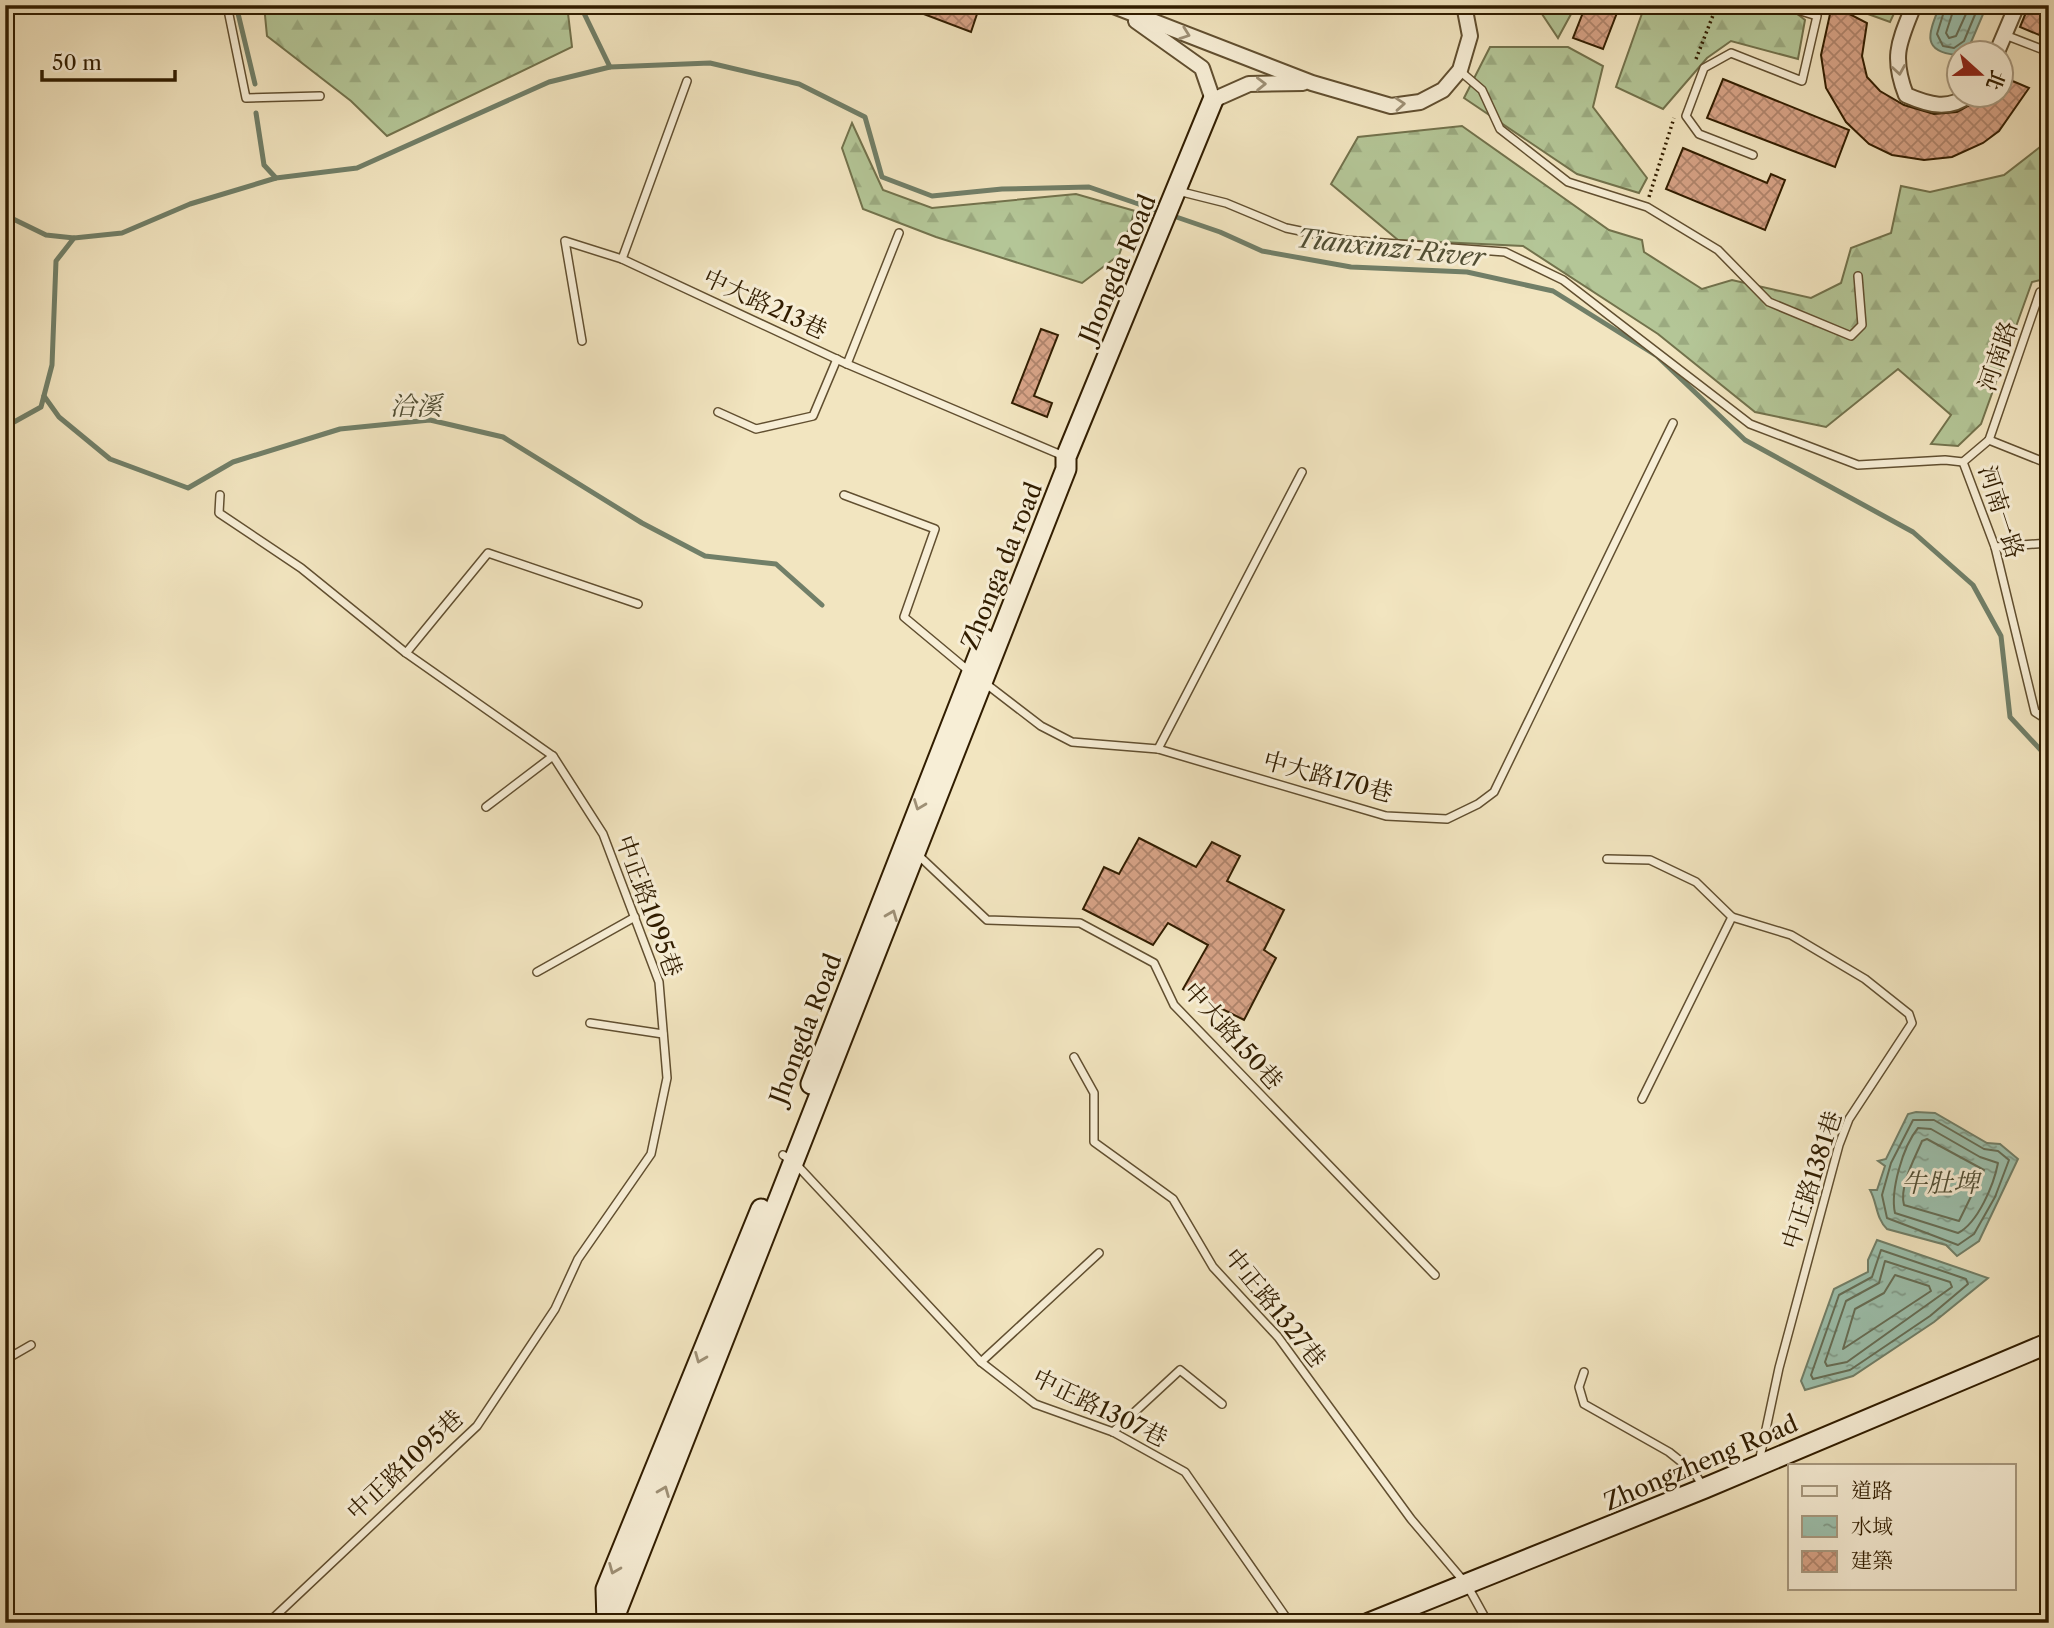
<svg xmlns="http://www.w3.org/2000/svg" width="2054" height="1628" viewBox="0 0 2054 1628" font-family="'Libre Caslon Text','Noto Serif TC',serif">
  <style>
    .forest { fill: url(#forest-firs); stroke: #72724c; stroke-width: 2 }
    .water { fill: url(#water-ripples); stroke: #717f68; stroke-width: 2 }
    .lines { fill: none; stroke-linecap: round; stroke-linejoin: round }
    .shore { stroke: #666e56; stroke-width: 2 }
    .stream { stroke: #717f68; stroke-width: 5 }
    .building { fill: url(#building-cross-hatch); stroke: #311d00; stroke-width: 2 }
    .lane-casing { stroke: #614f30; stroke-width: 10 }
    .street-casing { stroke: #614f30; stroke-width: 18 }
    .secondary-casing { stroke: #311d00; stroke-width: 23 }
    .path { stroke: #311d00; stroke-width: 3.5; stroke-dasharray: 2 3.5; stroke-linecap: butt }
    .lane { stroke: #f7eed6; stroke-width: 7 }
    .street { stroke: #f7eed6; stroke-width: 14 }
    .secondary { stroke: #f7eed6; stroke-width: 19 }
    .oneway { stroke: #9e9076 }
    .labels { text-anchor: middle; stroke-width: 6; stroke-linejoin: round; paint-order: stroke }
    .street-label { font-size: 24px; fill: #311d00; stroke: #f7eed6 }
    .water-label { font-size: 26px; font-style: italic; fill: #514e34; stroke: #f7eed6 }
  </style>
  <defs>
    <pattern id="forest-firs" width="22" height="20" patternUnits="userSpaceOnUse" patternTransform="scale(1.75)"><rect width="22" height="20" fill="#b4c697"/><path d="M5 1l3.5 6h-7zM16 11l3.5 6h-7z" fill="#9baa80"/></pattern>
    <pattern id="water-ripples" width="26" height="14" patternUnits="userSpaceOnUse" patternTransform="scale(1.75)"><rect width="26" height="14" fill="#9cc0ad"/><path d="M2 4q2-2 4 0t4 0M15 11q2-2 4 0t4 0" fill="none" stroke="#809b8a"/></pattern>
    <pattern id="building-cross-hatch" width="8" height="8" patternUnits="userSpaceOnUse" patternTransform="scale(1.75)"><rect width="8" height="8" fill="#d8a488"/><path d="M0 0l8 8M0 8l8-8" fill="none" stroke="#b0856d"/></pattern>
  </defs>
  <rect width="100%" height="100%" fill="#f2e5c0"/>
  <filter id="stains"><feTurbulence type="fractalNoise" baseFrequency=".00286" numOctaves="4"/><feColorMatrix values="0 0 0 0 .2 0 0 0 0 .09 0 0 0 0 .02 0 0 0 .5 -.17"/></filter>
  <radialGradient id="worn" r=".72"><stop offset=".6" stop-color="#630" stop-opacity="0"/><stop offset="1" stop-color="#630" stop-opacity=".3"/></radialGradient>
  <!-- forest -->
  <g class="forest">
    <path d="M264 5H567L572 47 387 136 351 101 267 36Z"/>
    <path d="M1536 5H1576L1558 38Z"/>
    <path d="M1645 5H1786L1805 20 1798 59 1731 41 1707 58 1663 109 1616 87Z"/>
    <path d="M1843 5H1898L1890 22Z"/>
    <path d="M1490 47H1568L1603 66 1593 107 1647 178 1639 193 1577 174 1464 98Z"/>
    <path d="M852 123 883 190 932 208 1076 194 1135 211 1119 255 1082 283 936 237 863 209 842 148Z"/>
    <path d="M1462 126 1609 230 1642 240 1644 252 1702 289 1732 280 1811 298 1841 283 1851 248 1891 233 1901 186 1930 192 2004 175 2049 140V278L2032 282 1981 424 1958 446 1931 444 1951 415 1898 369 1826 427 1755 412 1658 334 1523 246 1398 240 1331 184 1358 137Z"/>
  </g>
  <!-- water -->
  <g class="water">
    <path d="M1940 5H1987L1969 47 1956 55C1919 51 1930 31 1940 5Z"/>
    <path d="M1916 1112 1935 1113 1987 1143 2000 1144 2018 1159 1979 1241 1957 1256 1946 1245 1887 1229C1876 1219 1877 1202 1870 1190H1877L1885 1166 1878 1161 1886 1159 1908 1114Z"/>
    <path d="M1877 1240 1988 1278 1934 1322 1853 1376 1805 1390 1801 1381 1834 1289 1868 1272V1260Z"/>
  </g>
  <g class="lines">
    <!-- shore -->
    <g class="shore">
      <path d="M1946 5 1937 34 1943 46 1954 48 1964 41 1979 5"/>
      <path d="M1955 5 1946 33 1949 38 1956 36 1970 5"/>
      <path d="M1913 1120H1934L1984 1149 1998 1151 2009 1160 1995 1197 1974 1234 1958 1245 1887 1218 1882 1195 1891 1163Z"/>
      <path d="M1918 1128 1931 1129 1980 1157 1998 1163C1994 1184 1978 1223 1958 1233L1895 1213C1890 1191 1903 1146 1918 1128Z"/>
      <path d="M1927 1139 1984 1170 1959 1221 1904 1205C1899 1186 1915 1158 1922 1141Z"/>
      <path d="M1881 1250 1966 1279 1968 1284 1930 1316 1850 1370 1813 1379 1811 1375 1839 1295 1872 1277Z"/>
      <path d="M1885 1261 1950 1282 1952 1287 1847 1362 1827 1366 1825 1362 1846 1301 1879 1283Z"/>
      <path d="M1895 1275 1929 1286 1931 1291 1843 1349 1855 1309 1884 1293Z"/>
    </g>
    <!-- stream -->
    <g class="stream">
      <path d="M236 5 255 84"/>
      <path d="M580 5 610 67 710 63 799 84 865 117 882 177 932 196 1002 189 1089 187 1220 232 1262 251 1351 267 1467 272 1553 291 1657 356 1745 440 1913 532 1973 585 2001 636 2010 717 2049 759"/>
      <path d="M256 113 264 165 276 178"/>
      <path d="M5 215 46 235 74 238"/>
      <path d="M44 396 59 417 110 459 188 488 233 462 340 429 430 420 503 437 642 523 705 556 776 564 822 605"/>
      <path d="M5 427 41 407 52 365 56 261 74 238 122 233 190 204 276 178 357 168 549 82 610 67"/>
    </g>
  </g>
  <!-- building -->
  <g class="building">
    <path d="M900 5H980L971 32Z"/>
    <path d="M1586 5H1620L1603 49 1573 38Z"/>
    <path d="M1832 5 1867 23 1862 56 1867 77 1880 91 1904 105 1934 114 1957 112 1975 102 1980 94H2001V76L2029 88 1999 131 1983 143 1952 157 1924 160 1892 155 1869 144 1846 122 1826 88 1821 55Z"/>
    <path d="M2029 5H2049V39L2020 27Z"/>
    <path d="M1723 79 1849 130 1835 167 1707 118Z"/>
    <path d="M1683 148 1767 183 1771 174 1785 180 1765 230 1666 189Z"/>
    <path d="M1041 329 1058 335 1034 396 1052 403 1047 417 1012 403Z"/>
    <path d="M1139 838 1196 867 1212 842 1240 856 1227 881 1284 910 1264 950 1276 958 1244 1020 1183 989 1208 945 1168 923 1153 945 1083 909 1104 867 1119 874Z"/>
  </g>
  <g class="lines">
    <defs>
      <g id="lane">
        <path d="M227 5 246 98 320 96"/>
        <path d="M2005 35 2049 52"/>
        <path d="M1460 71 1482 90 1500 129 1568 182 1647 207 1718 250 1769 302 1851 336 1862 325 1858 276"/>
        <path d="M687 81 622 259 847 364 1066 457"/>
        <path d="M1753 155 1699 134 1686 116 1704 68 1731 53 1802 81 1817 16 1781 5"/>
        <path d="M1178 191 1226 203 1286 228 1344 240 1505 252 1563 280 1750 424 1858 465 1945 460 1963 462"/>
        <path d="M582 341 565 241 622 259"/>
        <path d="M847 364 899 233"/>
        <path d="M718 412 756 429 813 416 837 359"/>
        <path d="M1989 440 1963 462 1995 547 2035 712 2049 721"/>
        <path d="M1989 440 2040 292 2049 296"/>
        <path d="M1989 440 2049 464"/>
        <path d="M220 495 219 513 301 568 406 653 553 756 603 834 659 982 667 1078 651 1154 578 1259 555 1309 477 1426 268 1623"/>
        <path d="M844 495 935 529 904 617 970 672"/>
        <path d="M1995 547 2049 543"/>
        <path d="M406 653 488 553 638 604"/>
        <path d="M985 683 1041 726 1072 742 1158 749 1386 816 1447 819 1478 804 1494 792 1673 423"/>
        <path d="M1158 749 1302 472"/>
        <path d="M486 807 553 756"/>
        <path d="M916 853 987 920 1080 923 1154 963 1174 1005 1435 1275"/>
        <path d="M1607 859 1650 860 1696 882 1732 917 1791 935 1865 979 1909 1014 1912 1023 1849 1119 1839 1145 1779 1368 1759 1462"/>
        <path d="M537 972 635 917"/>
        <path d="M590 1023 663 1034"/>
        <path d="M1074 1057 1094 1093V1142L1173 1199 1213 1267 1278 1337 1411 1519 1467 1585 1488 1623"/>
        <path d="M1642 1099 1732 917"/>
        <path d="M783 1155 794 1162 981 1362 1035 1404 1113 1432 1185 1472 1290 1623"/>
        <path d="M5 1360 31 1345"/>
        <path d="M981 1362 1099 1253"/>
        <path d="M1584 1372 1579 1387 1584 1404 1669 1452 1694 1472 1704 1488"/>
        <path d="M1113 1432 1180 1370 1222 1404"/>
      </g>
      <g id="street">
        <path d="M1111 5 1312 83 1391 106 1420 102 1443 90 1460 70 1470 36 1464 5"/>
        <path d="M1914 5C1899 42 1891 56 1906 95 1929 105 1949 111 1970 94"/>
        <path d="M1136 21 1202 68 1213 100 1249 84 1303 83"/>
        <path d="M1997 52 2017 5"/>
      </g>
      <g id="secondary">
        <path d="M811 1084 985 639"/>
        <path d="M607 1623 606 1589 761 1209"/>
        <path d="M612 1623 1066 469V457L1213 100"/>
        <path d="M1369 1623 1705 1488 2049 1343"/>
      </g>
    </defs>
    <!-- lane casing -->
    <use href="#lane" class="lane-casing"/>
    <!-- street casing -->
    <use href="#street" class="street-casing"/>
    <!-- secondary casing -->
    <use href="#secondary" class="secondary-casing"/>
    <!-- path -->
    <g class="path">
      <path d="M1696 59 1717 5"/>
      <path d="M1649 197 1674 118"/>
    </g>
    <!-- lane -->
    <use href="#lane" class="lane"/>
    <!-- street -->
    <use href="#street" class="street"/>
    <!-- secondary -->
    <use href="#secondary" class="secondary"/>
  </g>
  <!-- one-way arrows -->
  <defs><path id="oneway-chevron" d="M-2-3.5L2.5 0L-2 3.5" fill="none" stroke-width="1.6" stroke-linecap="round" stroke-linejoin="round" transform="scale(1.75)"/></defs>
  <g class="oneway">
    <use href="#oneway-chevron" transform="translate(1185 34) rotate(20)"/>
    <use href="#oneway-chevron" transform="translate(1899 70) rotate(81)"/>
    <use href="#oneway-chevron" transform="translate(1261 84) rotate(-1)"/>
    <use href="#oneway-chevron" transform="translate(1400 104) rotate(-4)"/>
    <use href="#oneway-chevron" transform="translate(919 805) rotate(111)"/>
    <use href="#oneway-chevron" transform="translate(892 915) rotate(-68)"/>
    <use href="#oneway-chevron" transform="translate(700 1358) rotate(112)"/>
    <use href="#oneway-chevron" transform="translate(664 1491) rotate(-68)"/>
    <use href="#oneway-chevron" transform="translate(614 1569) rotate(112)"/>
  </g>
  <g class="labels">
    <!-- street labels -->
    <g class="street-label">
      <text transform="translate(1118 269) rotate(-67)" y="8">Jhongda Road</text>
      <text transform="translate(765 304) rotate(25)" y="8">中大路213巷</text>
      <text transform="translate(1998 356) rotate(-71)" y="8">河南路</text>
      <text transform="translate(2001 512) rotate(72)" y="8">河南一路</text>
      <text transform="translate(1002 566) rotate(-68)" y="8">Zhonga da road</text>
      <text transform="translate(1328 777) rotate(15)" y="8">中大路170巷</text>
      <text transform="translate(649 906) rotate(70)" y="8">中正路1095巷</text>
      <text transform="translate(806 1029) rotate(-69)" y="8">Jhongda Road</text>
      <text transform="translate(1233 1036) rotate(48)" y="8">中大路150巷</text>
      <text transform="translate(1812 1180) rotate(-72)" y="8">中正路1381巷</text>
      <text transform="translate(1275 1308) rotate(51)" y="8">中正路1327巷</text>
      <text transform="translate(1100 1408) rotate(26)" y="8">中正路1307巷</text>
      <text transform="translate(1701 1463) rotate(-23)" y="8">Zhongzheng Road</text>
      <text transform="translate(405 1465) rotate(-43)" y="8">中正路1095巷</text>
    </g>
    <!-- water labels -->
    <g class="water-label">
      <text transform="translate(1391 248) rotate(6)" y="9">Tianxinzi River</text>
      <text x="416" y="415">洽溪</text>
      <text x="1940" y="1192">牛肚埤</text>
    </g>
  </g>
  <!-- margin -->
  <rect width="2054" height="1628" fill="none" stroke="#f2e5c0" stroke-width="28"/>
  <rect x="7" y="7" width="2040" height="1614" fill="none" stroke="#311d00" stroke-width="3.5"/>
  <rect x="14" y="14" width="2026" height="1600" fill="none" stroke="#311d00" stroke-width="2"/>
  <!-- legend -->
  <rect x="1788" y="1464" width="228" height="126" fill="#f7eed6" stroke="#a89a80" stroke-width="2"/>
  <rect x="1802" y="1486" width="35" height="10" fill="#f7eed6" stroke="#a89a80" stroke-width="2"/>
  <text x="1851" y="1498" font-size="21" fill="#311d00">道路</text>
  <rect x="1802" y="1516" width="35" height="21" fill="url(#water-ripples)" stroke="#a89a80" stroke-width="2"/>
  <text x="1851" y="1534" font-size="21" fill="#311d00">水域</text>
  <rect x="1802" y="1551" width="35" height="21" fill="url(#building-cross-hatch)" stroke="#a89a80" stroke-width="2"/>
  <text x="1851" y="1568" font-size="21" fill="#311d00">建築</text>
  <!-- north arrow -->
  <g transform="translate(1980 74) rotate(111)"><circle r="33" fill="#f7eed6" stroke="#a89a80" stroke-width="2"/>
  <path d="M0-5L12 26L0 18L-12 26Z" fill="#8f2418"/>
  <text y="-10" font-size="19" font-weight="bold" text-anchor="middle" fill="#311d00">北</text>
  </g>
  <!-- scale -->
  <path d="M42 70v10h133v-10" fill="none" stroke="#311d00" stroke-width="3.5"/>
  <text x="52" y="70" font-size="21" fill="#311d00" stroke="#f7eed6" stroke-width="5" paint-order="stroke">50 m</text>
  <rect width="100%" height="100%" filter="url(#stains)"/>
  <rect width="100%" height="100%" fill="url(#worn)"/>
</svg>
